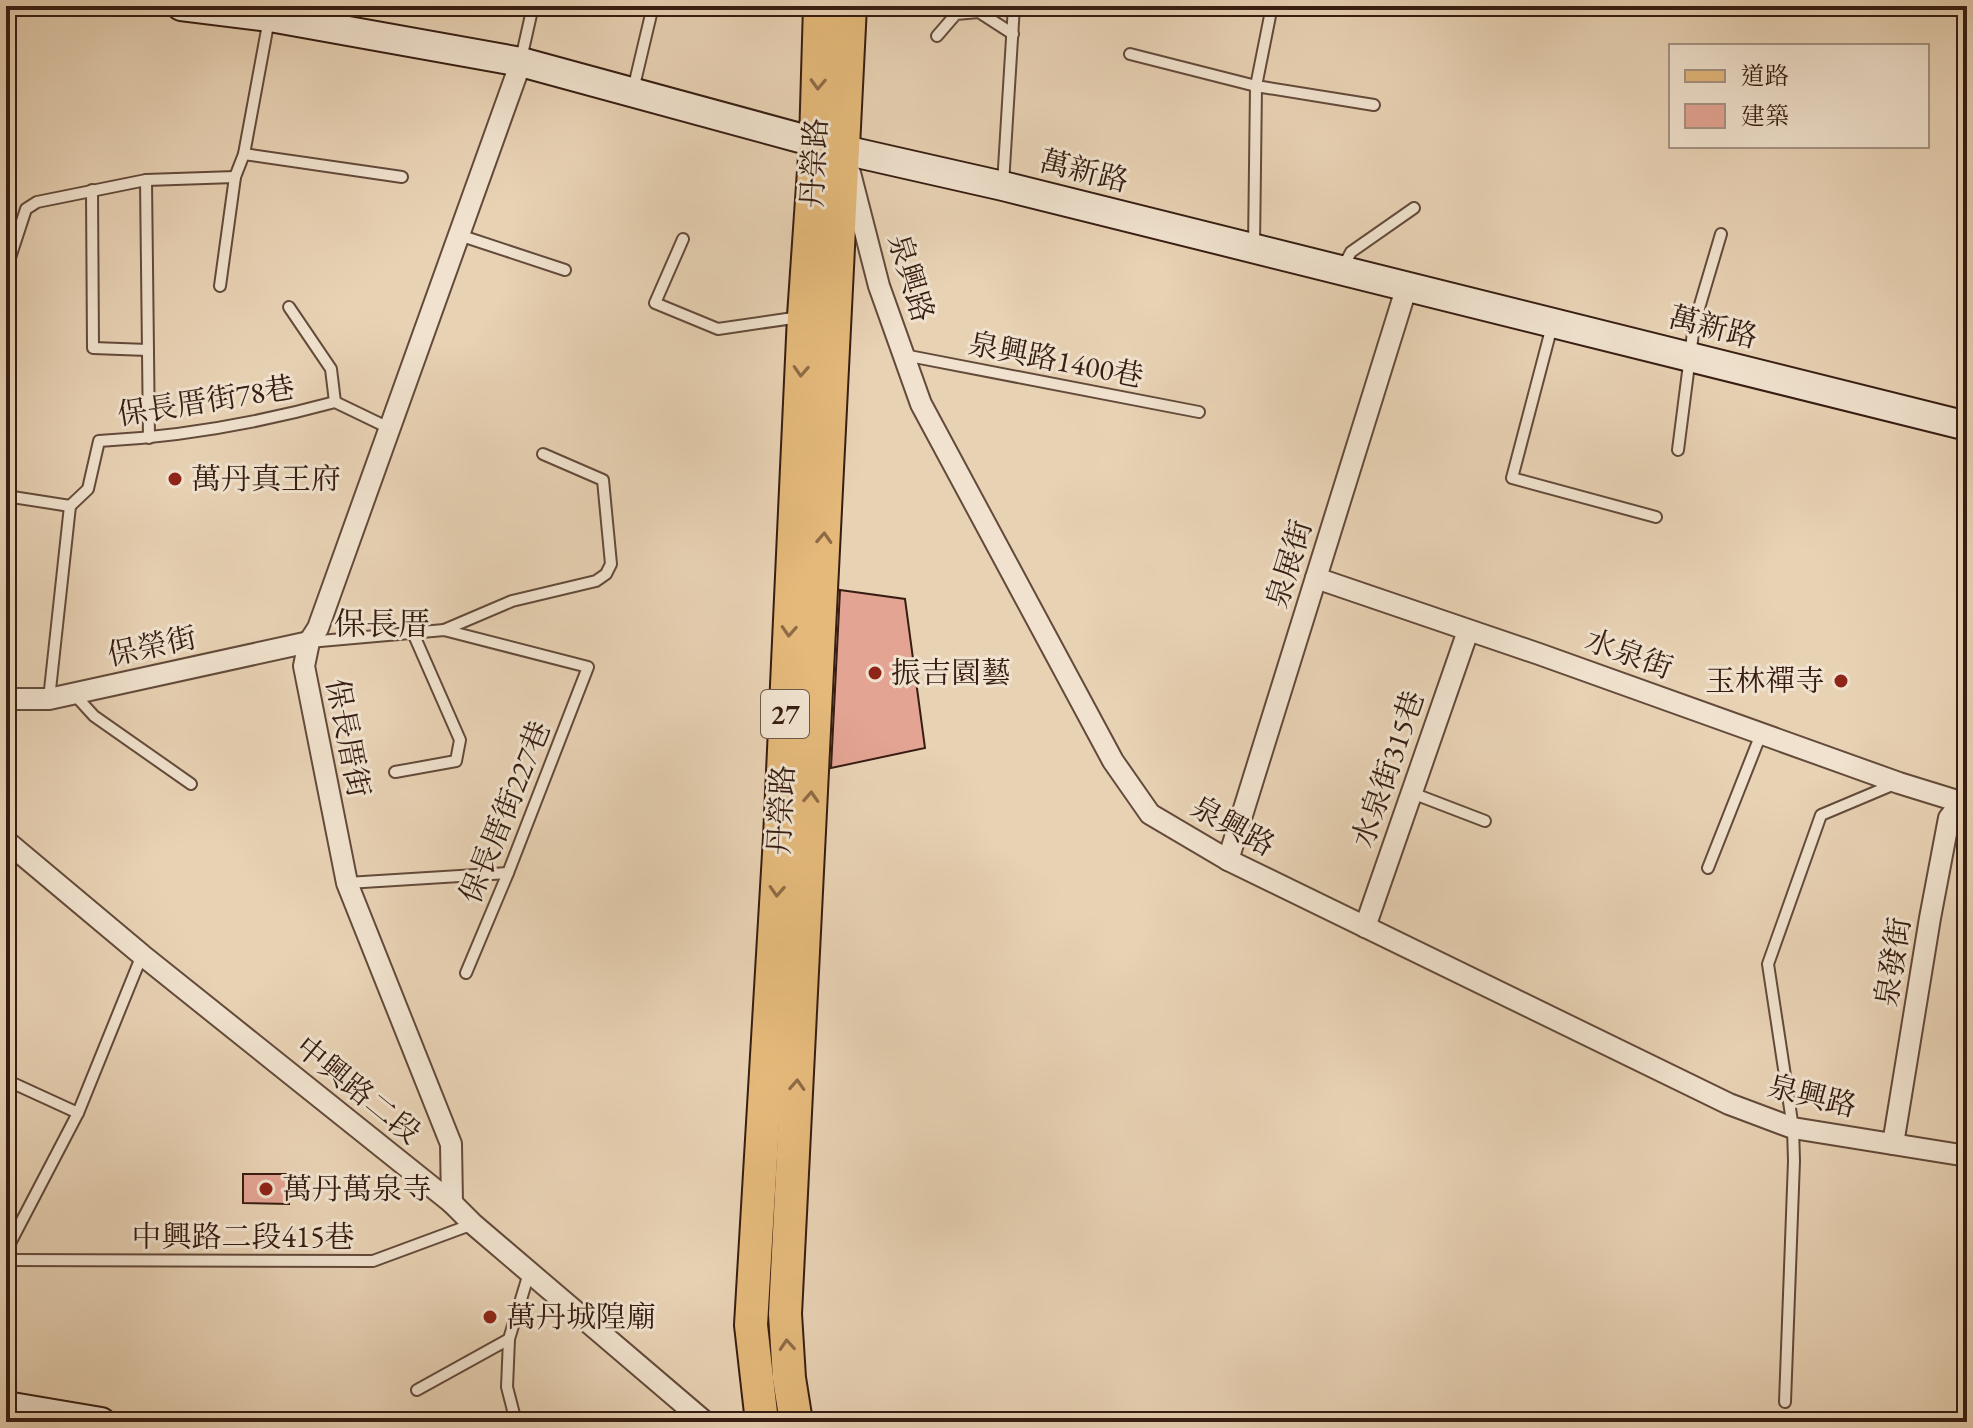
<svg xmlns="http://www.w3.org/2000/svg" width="1973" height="1428" viewBox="0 0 1973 1428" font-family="'EB Garamond','Noto Serif TC',serif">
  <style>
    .building { fill: #e3a493; stroke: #371d12; stroke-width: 2 }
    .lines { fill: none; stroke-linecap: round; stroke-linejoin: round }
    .lane-casing { stroke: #634a3a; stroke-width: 14 }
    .street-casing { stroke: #634a3a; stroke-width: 24 }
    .secondary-casing { stroke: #371d12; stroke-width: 32 }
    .primary-casing { stroke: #371d12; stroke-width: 36 }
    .lane { stroke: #f0e2ce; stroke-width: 10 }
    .street { stroke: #f0e2ce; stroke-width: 20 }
    .secondary { stroke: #f0e2ce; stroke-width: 28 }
    .primary { stroke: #e4b97a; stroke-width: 32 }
    .oneway { stroke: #8e6b46 }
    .poi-dot { fill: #8f2418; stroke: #f0e2ce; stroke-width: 3 }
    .labels { text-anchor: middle; stroke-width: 6; stroke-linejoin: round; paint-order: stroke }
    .shield { fill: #f0e2ce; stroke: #6e584a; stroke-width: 2 }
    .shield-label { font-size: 28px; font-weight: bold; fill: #371d12 }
    .street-label { font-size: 30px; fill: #371d12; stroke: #f0e2ce }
    .poi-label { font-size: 30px; fill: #371d12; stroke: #f0e2ce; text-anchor: start }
    .neighbourhood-label { font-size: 32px; fill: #371d12; stroke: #f0e2ce }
  </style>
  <rect width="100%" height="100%" fill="#e8d2b4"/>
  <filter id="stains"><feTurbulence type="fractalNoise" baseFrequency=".0025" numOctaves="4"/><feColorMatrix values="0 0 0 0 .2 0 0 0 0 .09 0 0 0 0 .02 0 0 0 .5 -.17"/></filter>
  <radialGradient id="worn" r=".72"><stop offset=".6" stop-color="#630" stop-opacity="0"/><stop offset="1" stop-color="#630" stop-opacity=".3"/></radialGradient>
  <!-- building -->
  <g class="building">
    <path d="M840 590 905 599 925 748 831 768Z"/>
    <path d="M243 1174H289V1204L243 1203Z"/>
  </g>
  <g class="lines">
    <defs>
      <g id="lane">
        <path d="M937 36 956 14 979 12 1013 34"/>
        <path d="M1130 54 1256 86 1374 105"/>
        <path d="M521 59 533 6"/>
        <path d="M633 90 653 6"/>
        <path d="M244 154 402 177"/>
        <path d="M146 180 149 438"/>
        <path d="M1003 184 1014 6"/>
        <path d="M92 190 93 348 148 350"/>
        <path d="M459 235 565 270"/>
        <path d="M683 239 655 303 718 329 800 317"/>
        <path d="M1254 247 1256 86 1272 6"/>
        <path d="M1343 267 1351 252 1414 208"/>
        <path d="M6 270 26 209 37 202 146 180 235 177"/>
        <path d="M220 286 235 177 244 154 269 19"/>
        <path d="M289 307 331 369 335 402"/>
        <path d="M1552 326 1512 478 1656 517"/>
        <path d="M904 355 1199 412"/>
        <path d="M1678 450 1694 325 1721 234"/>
        <path d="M6 496 70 506"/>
        <path d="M70 506 88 489 99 441C179 437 258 423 335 402L389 428"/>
        <path d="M444 630 512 601 596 581 606 574 611 564 603 480 543 454"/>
        <path d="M309 642 444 630 588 667 508 873 466 973"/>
        <path d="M74 694 94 716 191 784"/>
        <path d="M49 699 70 506"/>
        <path d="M395 772 456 761 460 740 413 633"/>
        <path d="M1412 793 1485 821"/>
        <path d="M1708 868 1761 734"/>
        <path d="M347 883 508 873"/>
        <path d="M6 1080 78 1113"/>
        <path d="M6 1251 78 1113 142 955"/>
        <path d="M6 1260 373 1261 473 1224"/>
        <path d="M509 1339 507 1387 516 1422"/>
        <path d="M417 1390 509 1339 529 1273"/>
        <path d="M1785 1402 1794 1161 1793 1128 1768 964 1821 815 1897 783"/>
      </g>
      <g id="street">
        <path d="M850 173 879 286 921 404 1113 761 1150 814 1228 860 1729 1104 1793 1128 1967 1156"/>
        <path d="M1316 578 1539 654 1899 783 1967 804"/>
        <path d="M6 699H49L309 642"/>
        <path d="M6 841 142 955 452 1203 473 1224 705 1422"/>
        <path d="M1228 860 1407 286"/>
        <path d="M1365 927 1468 631"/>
        <path d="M1893 1144 1930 918 1949 818 1967 796"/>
        <path d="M452 1203 451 1144 347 883 304 666 309 642 318 628 521 62"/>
      </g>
      <g id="secondary">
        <path d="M181 6 270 17 521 62 844 150 1003 186 1967 426"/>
        <path d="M6 1406 101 1422"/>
      </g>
      <g id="primary">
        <path d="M762 1422 751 1325 780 837 804 316 816 142 820 6"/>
        <path d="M796 1422 789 1378 785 1314 850 6"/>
      </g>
    </defs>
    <!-- lane casing -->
    <use href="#lane" class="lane-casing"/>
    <!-- street casing -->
    <use href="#street" class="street-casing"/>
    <!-- secondary casing -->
    <use href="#secondary" class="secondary-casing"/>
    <!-- primary casing -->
    <use href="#primary" class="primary-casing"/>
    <!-- lane -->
    <use href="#lane" class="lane"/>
    <!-- street -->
    <use href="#street" class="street"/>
    <!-- secondary -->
    <use href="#secondary" class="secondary"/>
    <!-- primary -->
    <use href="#primary" class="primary"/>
  </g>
  <!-- one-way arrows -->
  <defs><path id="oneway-chevron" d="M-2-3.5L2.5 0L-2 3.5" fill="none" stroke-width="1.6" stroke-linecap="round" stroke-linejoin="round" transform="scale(2)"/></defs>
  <g class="oneway">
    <use href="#oneway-chevron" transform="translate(818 84) rotate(92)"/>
    <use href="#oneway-chevron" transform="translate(801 371) rotate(93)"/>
    <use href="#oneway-chevron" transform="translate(824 538) rotate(-87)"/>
    <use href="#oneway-chevron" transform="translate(789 631) rotate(93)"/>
    <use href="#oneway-chevron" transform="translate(811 797) rotate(-87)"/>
    <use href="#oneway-chevron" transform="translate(777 891) rotate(93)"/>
    <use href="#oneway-chevron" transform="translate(797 1085) rotate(-87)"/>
    <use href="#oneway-chevron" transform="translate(787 1345) rotate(-94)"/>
  </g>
  <!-- markers -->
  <g class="poi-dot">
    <circle cx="175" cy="479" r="8"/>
    <circle cx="875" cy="673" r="8"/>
    <circle cx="1841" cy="681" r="8"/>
    <circle cx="266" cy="1189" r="8"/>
    <circle cx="490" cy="1317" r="8"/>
  </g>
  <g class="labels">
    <!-- shield labels -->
    <rect class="shield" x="761" y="690" width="48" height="48" rx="6"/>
    <g class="shield-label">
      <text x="785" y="724">27</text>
    </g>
    <!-- street labels -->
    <g class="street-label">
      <text transform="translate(814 163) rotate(-87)" y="10">丹榮路</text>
      <text transform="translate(1084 171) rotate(14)" y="10">萬新路</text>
      <text transform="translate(911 278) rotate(73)" y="10">泉興路</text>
      <text transform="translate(1713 327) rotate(14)" y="10">萬新路</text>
      <text transform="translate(1056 360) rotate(11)" y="10">泉興路1400巷</text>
      <text transform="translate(206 401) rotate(-9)" y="10">保長厝街78巷</text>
      <text transform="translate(1289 564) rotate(-73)" y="10">泉展街</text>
      <text transform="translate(152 646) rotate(-12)" y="10">保榮街</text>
      <text transform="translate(1629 654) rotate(20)" y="10">水泉街</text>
      <text transform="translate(348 738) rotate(79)" y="10">保長厝街</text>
      <text transform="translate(1388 769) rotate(-71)" y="10">水泉街315巷</text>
      <text transform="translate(781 810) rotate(-87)" y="10">丹榮路</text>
      <text transform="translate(505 812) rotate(-68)" y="10">保長厝街227巷</text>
      <text transform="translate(1233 826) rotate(29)" y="10">泉興路</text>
      <text transform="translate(1893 962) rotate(-81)" y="10">泉發街</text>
      <text transform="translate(358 1090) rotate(39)" y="10">中興路二段</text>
      <text transform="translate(1812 1096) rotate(14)" y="10">泉興路</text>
      <text x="243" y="1247">中興路二段415巷</text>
    </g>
    <!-- poi labels -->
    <g class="poi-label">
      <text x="191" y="489">萬丹真王府</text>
      <text x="891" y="683">振吉園藝</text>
      <text x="1825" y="691" text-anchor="end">玉林禪寺</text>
      <text x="282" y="1199">萬丹萬泉寺</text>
      <text x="506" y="1327">萬丹城隍廟</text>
    </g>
    <!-- neighbourhood labels -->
    <g class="neighbourhood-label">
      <text x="382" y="635">保長厝</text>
    </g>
  </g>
  <!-- margin -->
  <rect width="1973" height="1428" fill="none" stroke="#e8d2b4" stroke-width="32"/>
  <rect x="8" y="8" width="1957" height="1412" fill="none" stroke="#371d12" stroke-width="4"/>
  <rect x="16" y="16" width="1941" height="1396" fill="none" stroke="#371d12" stroke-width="2"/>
  <!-- legend -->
  <rect x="1669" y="44" width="260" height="104" fill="#f0e2ce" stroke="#a69383" stroke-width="2"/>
  <rect x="1685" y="70" width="40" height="12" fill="#e4b97a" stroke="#a69383" stroke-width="2"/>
  <text x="1741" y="84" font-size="24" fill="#371d12">道路</text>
  <rect x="1685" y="104" width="40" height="24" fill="#e3a493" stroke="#a69383" stroke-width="2"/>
  <text x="1741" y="124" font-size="24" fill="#371d12">建築</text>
  <rect width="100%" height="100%" filter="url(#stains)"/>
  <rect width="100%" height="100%" fill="url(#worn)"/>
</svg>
